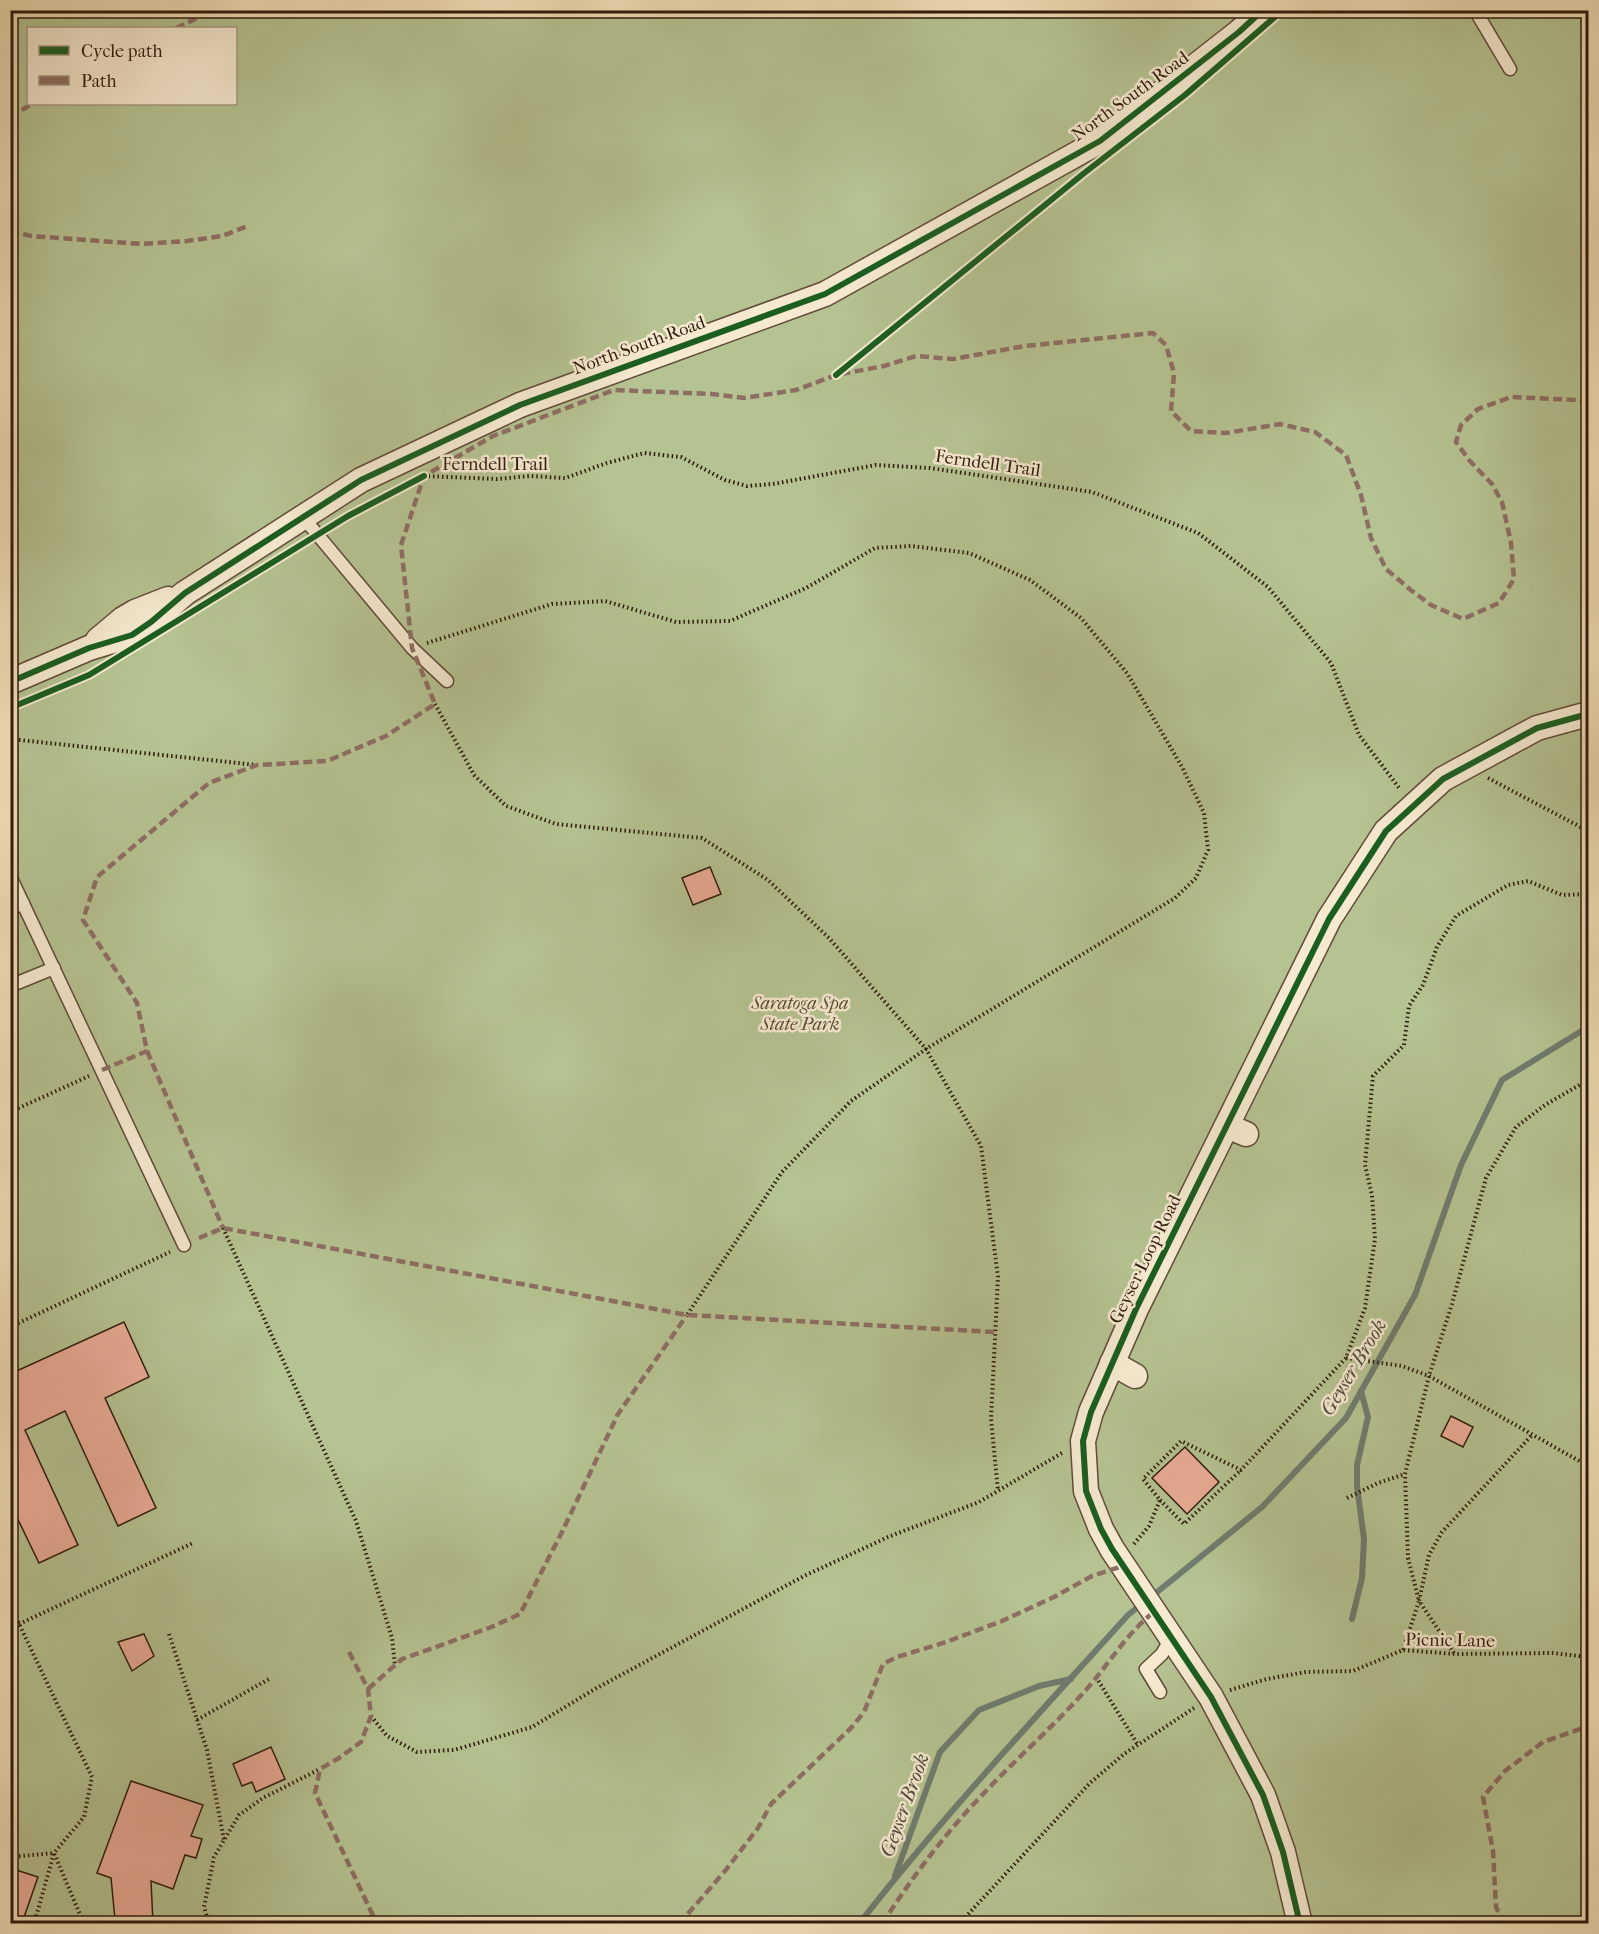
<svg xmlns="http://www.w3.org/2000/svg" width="1599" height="1934" viewBox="0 0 1599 1934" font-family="'IM FELL French Canon',serif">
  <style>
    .green { fill: #b5c291; stroke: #726e50; stroke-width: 1.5; fill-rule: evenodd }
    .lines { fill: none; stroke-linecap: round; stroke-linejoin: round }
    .stream { stroke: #6f7c6e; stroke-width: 6 }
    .building { fill: #eaac97; stroke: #2f1b0e; stroke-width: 1.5 }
    .service-casing { stroke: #5f4c38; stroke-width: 15 }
    .minor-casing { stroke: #5f4c38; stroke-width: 27 }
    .path { stroke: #2f1b0e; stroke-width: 4; stroke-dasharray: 1.5 3; stroke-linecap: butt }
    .service { stroke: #f5e9cf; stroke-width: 12 }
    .minor { stroke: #f5e9cf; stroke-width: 24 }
    .quiet { stroke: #8d6e63; stroke-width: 4.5; stroke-dasharray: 9 4.5; stroke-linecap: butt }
    .cycleway-casing { stroke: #f5e9cf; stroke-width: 10 }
    .cycleway { stroke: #1b5e20; stroke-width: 6 }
    .labels { text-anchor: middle; stroke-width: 5; stroke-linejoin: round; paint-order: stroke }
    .street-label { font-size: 18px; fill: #2f1b0e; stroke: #f5e9cf }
    .park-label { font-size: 18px; font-style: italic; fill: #574d35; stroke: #f5e9cf }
    .water-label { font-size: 20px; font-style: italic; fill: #4f4b3e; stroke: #f5e9cf }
  </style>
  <rect width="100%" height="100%" fill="#f0ddb5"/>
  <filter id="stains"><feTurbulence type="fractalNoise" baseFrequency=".00333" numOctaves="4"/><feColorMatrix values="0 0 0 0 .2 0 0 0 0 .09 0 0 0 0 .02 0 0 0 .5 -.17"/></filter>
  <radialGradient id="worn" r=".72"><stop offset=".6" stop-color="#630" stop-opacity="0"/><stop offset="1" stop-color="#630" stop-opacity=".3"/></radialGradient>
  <!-- green -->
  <path class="green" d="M11 11H1588V1923L11 1924ZM28 28H236V104H28Z"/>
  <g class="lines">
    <!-- stream -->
    <g class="stream">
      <path d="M1151 1597 1262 1507 1346 1418 1415 1295 1461 1165 1502 1080 1588 1027"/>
      <path d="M1352 1619 1362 1578 1364 1539 1357 1486V1465L1368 1417 1361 1391"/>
      <path d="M895 1876 940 1752 979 1710 1039 1686 1071 1679"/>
      <path d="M859 1924C943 1816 1037 1716 1128 1615L1143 1603"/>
    </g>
  </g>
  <!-- building -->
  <g class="building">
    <path d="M710 867 721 894 693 905 682 878Z"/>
    <path d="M124 1322 149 1377 105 1398 156 1508 118 1526 65 1411 25 1430 78 1545 39 1563 10 1503V1374Z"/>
    <path d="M1451 1416 1473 1427 1463 1447 1441 1436Z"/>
    <path d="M1185 1447 1219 1482 1187 1514 1152 1478Z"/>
    <path d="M144 1634 154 1656 132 1671 118 1642Z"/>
    <path d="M271 1747 285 1779 256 1792 252 1782 242 1786 233 1764Z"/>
    <path d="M131 1781 203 1805 191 1836 202 1839 196 1858 185 1855 173 1889 151 1881 153 1923H124L123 1918 115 1919 111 1878 97 1873Z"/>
    <path d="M10 1868 38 1877 22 1923H10Z"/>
  </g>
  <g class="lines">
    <defs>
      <g id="service">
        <path d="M1475 10 1510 69"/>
        <path d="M302 516 412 648 447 681"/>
        <path d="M10 876 184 1245"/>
        <path d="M10 909 23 903"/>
        <path d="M10 986 54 968"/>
        <path d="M1160 1692 1146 1669 1162 1654 1171 1638"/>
      </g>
      <g id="minor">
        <path d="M98 640 123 619 135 612 168 599"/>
        <path d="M10 682 89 648 132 635 151 622 185 593 361 480 520 405 825 294 1100 141 1239 32 1263 10"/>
        <path d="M1227 1126 1246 1134"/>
        <path d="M1112 1363 1135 1376"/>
        <path d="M1300 1924 1283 1852 1263 1795 1211 1697 1112 1549 1101 1529 1086 1491 1083 1441 1091 1412 1136 1309 1329 919 1386 831 1443 779 1537 728 1588 714"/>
      </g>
    </defs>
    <!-- service casing -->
    <use href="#service" class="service-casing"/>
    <!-- minor casing -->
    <use href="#minor" class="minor-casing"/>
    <!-- path -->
    <g class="path">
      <path d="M424 476 497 479 530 476 565 478 607 463 644 453 681 457 725 480 747 486 773 484 876 465 930 468 1092 492 1198 533 1268 587 1331 663 1359 735 1400 789"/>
      <path d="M427 643 552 604 605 601 676 622 730 621 806 588 875 548 911 546 969 553 1030 580 1081 618 1127 673 1182 767 1204 813 1208 850 1196 878 1175 898 926 1049 851 1101 782 1172 687 1315"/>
      <path d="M435 704 474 775 506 806 556 824 702 838 768 880 829 938 926 1049 981 1146 998 1277 991 1419 998 1491"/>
      <path d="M10 739 257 765"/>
      <path d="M1488 778 1588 831"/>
      <path d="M10 1112 89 1076"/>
      <path d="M223 1228 356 1521 392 1638 395 1665"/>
      <path d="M10 1327 170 1252"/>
      <path d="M1346 1358 1402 1366 1429 1376 1588 1466"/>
      <path d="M1347 1498 1378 1483 1405 1474"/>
      <path d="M1160 1500 1184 1524 1241 1470"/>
      <path d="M1134 1544 1149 1526 1160 1500 1143 1479 1181 1441 1241 1470 1346 1358 1365 1308 1375 1239 1372 1195 1365 1165 1373 1076 1404 1045 1409 1006 1423 985 1437 947 1456 916 1508 885 1528 881 1562 895 1588 894"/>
      <path d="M10 1605 92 1777 84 1817 54 1853 84 1924"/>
      <path d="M19 1624 193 1543"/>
      <path d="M169 1634 207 1750 224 1840"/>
      <path d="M1403 1650 1419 1601 1408 1558 1405 1474 1429 1376 1452 1304 1486 1178 1516 1127 1545 1105 1588 1080"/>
      <path d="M1454 1653 1419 1601 1429 1555 1442 1532 1532 1435"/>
      <path d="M1096 1677 1138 1745"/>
      <path d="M1230 1690 1267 1679 1306 1672 1353 1671 1403 1650 1455 1654 1553 1653 1588 1657"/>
      <path d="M371 1716 387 1736 417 1752 454 1750 532 1727 595 1689 804 1576 888 1537 979 1502 1062 1453"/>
      <path d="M197 1720 269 1679"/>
      <path d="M10 1857 54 1853 34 1924"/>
      <path d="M209 1924 204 1907 214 1857 239 1815 263 1798 320 1769"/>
      <path d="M959 1924 1090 1783 1124 1754 1194 1708"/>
    </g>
    <!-- service -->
    <use href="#service" class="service"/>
    <!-- minor -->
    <use href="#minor" class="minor"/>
    <!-- quiet -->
    <g class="quiet">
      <path d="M176 28 215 10"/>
      <path d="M10 117 32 104"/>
      <path d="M10 231 31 236 142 244 187 241 222 236 248 226"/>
      <path d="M147 1051 223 1228"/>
      <path d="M102 1070 147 1051 137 1003 83 920 97 877 209 783 257 765 327 761 386 736 435 704 412 648 401 545 424 476 493 436 614 390 712 394 744 398 796 390 836 375 884 366 916 356 953 359 1025 346 1153 333 1166 345 1174 373 1171 411 1191 431 1226 433 1280 424 1315 432 1346 455 1361 495 1371 538 1386 569 1412 591 1431 605 1463 619 1499 603 1514 579 1511 543 1502 502 1492 484 1469 460 1456 442 1461 425 1478 409 1511 397 1577 400 1588 403"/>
      <path d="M199 1238 223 1228 687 1315 995 1332"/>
      <path d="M349 1652 368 1689 371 1716 361 1742 339 1758 320 1769 315 1793 377 1924"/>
      <path d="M368 1689 402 1659 489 1628 520 1614 563 1530 618 1414 687 1315"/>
      <path d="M679 1924 725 1871 758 1828 771 1804 851 1728 864 1712 883 1664 897 1657 946 1642 1002 1621 1054 1597 1092 1576 1123 1566"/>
      <path d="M882 1924C913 1876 946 1832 986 1791 1018 1757 1054 1726 1085 1691 1109 1664 1126 1634 1154 1612"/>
      <path d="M1504 1924 1496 1907 1493 1851 1483 1797 1505 1771 1543 1742 1583 1728H1588"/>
    </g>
    <defs>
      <g id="cycleway">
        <path d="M836 375 1083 174 1185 95 1283 10"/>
        <path d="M10 682 89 648 132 635 151 622 185 593 361 480 520 405 825 294 1100 141 1239 32 1263 10"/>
        <path d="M10 708 89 675 348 516 424 476"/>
        <path d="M1300 1924 1283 1852 1263 1795 1211 1697 1112 1549 1101 1529 1086 1491 1083 1441 1091 1412 1136 1309 1329 919 1386 831 1443 779 1537 728 1588 714"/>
      </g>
    </defs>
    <!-- cycleway casing -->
    <use href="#cycleway" class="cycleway-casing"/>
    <!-- cycleway -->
    <use href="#cycleway" class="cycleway"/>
  </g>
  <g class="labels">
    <!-- street labels -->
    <g class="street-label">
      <text transform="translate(1130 96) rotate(-36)" y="6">North South Road</text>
      <text transform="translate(639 345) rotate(-20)" y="6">North South Road</text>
      <text transform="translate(988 463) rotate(8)" y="6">Ferndell Trail</text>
      <text x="495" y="470">Ferndell Trail</text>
      <text transform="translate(1145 1259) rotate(-64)" y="6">Geyser Loop Road</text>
      <text transform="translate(1450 1640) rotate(1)" y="6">Picnic Lane</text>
    </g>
    <!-- park labels -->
    <g class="park-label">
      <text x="800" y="1009">Saratoga Spa<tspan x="800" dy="21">State Park</tspan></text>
    </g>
    <!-- water labels -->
    <g class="water-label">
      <text transform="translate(1353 1367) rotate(-59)" y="7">Geyser Brook</text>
      <text transform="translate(904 1805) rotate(-70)" y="7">Geyser Brook</text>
    </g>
  </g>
  <!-- margin -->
  <rect width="1599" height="1934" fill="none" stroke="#f0ddb5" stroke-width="36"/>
  <rect x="12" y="12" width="1575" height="1910" fill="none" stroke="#2f1b0e" stroke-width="3"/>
  <rect x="18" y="18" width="1563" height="1898" fill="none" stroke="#2f1b0e" stroke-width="1.5"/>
  <!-- legend -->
  <rect x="27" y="27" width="210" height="78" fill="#f5e9cf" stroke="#a69782" stroke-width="1.5"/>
  <rect x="39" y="46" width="30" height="9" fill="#1b5e20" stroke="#a69782" stroke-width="1.5"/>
  <text x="81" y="57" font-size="18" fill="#2f1b0e">Cycle path</text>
  <rect x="39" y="76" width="30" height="9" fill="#8d6e63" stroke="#a69782" stroke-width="1.5"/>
  <text x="81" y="87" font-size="18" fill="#2f1b0e">Path</text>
  <rect width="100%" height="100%" filter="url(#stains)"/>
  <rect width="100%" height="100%" fill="url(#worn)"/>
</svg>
